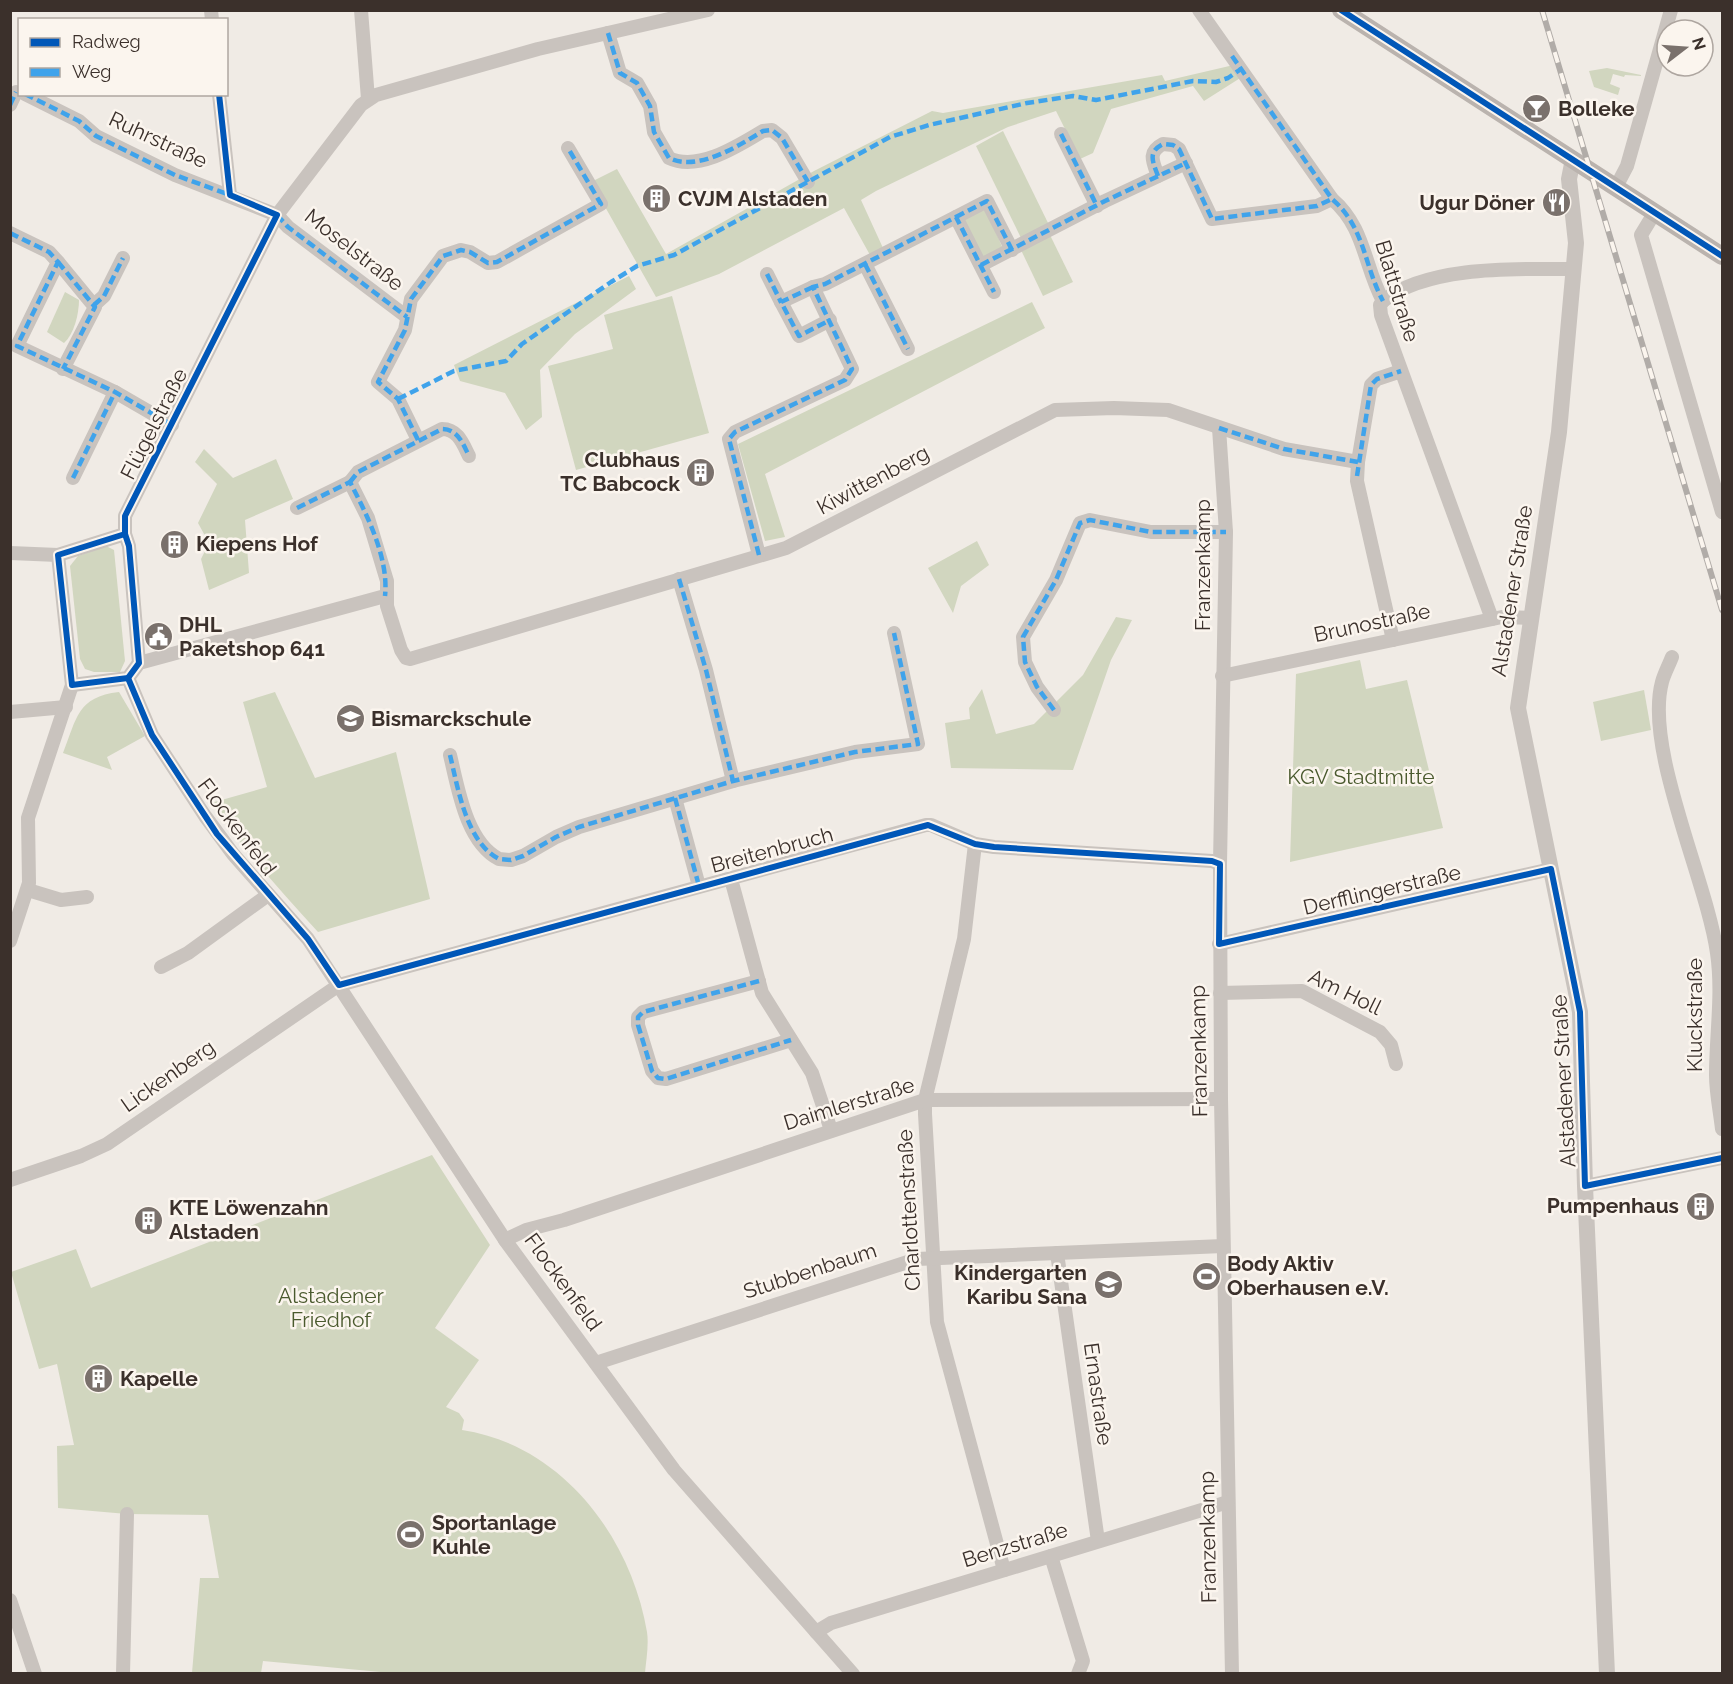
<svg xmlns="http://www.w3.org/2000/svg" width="1733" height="1684" viewBox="0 0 1733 1684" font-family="Raleway,sans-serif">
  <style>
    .green { fill: #d1d6bf }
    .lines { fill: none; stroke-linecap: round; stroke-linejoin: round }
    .minor { stroke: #c9c3be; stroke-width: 14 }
    .tertiary { stroke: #c9c3be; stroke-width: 16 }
    .secondary { stroke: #bab3ae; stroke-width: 18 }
    .rail-casing { stroke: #b1aca8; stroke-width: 6 }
    .rail { stroke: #fbf5ee; stroke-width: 4; stroke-dasharray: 11; stroke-linecap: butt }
    .quiet { stroke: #3fa3eb; stroke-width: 4.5; stroke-dasharray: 9 4.5; stroke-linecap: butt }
    .cycleway-casing { stroke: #fbf5ee; stroke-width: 10 }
    .cycleway { stroke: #0057b8; stroke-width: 6 }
    .labels { text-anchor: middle; stroke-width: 5; stroke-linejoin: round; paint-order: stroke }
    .poi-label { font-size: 21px; font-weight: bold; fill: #3b302b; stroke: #fbf5ee; text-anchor: start }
    .street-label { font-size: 21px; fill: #3b302b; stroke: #fbf5ee }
    .park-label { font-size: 21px; fill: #4a5a2e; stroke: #fbf5ee }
  </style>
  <rect width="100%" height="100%" fill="#f0ebe5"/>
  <!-- green -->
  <g class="green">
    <path d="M1238 64 1245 75 1204 101 1193 86 1111 109 1093 153 1080 159 1056 111 1008 127 876 191 861 200 883 248 870 255 844 208 719 274 656 297 591 182 617 169 666 254 814 171 932 111 943 113 1162 75 1165 81Z"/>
    <path d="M1607 68 1641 75V76L1625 75 1624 77 1613 74 1610 84 1620 88 1618 95 1594 87 1589 71Z"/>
    <path d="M1003 131 1050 227 1021 238 976 146Z"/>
    <path d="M986 209 1003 249 984 258 963 221 965 217Z"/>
    <path d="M1050 235 1073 282 1043 296 1021 250Z"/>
    <path d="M629 276 636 289 575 334 540 370 542 417 526 430 505 393 460 381 454 365Z"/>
    <path d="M65 292 79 300C79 314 74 334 64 343L47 332Z"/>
    <path d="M672 296 709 433 576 470 548 366 613 349 604 315Z"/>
    <path d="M1032 302 1045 328 765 474 785 537 765 541 738 444Z"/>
    <path d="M204 449 233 478 276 459 293 499 245 520 249 573 209 590 201 559 209 543 198 523 217 484 195 462Z"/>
    <path d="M977 541 989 565 961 586 953 613 928 568Z"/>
    <path d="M106 546 114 550 125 661 120 672H94L85 669 80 659 70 566 78 556Z"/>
    <path d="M1116 617 1132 620 1111 660 1073 770 951 768 945 723 970 719 969 708 982 689 996 734 1034 724 1083 675Z"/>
    <path d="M1360 660 1366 689 1407 680 1443 828 1290 862 1296 674Z"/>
    <path d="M1644 690 1651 730 1601 741 1593 702Z"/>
    <path d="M119 692 145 736 107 757 112 770 63 753C77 718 77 697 119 692Z"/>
    <path d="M275 692 315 778 396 752 430 899 318 932C281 891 243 850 211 803L267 787 243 702Z"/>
    <path d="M432 1155 490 1245 435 1328 479 1360 446 1407 459 1413 464 1420 462 1430C562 1445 631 1537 647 1632 649 1645 646 1661 645 1673L402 1674 263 1661 261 1673H192L200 1578H219L208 1515 127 1514 58 1508 57 1446 74 1445 57 1364 39 1369 11 1272 76 1249 91 1288Z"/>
  </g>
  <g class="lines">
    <!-- minor -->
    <g class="minor">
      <path d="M211 10 212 20"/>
      <path d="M361 10 368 99"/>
      <path d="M1199 10 1332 199C1365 227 1364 266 1383 301"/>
      <path d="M608 33 620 73 637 83 650 106 654 132 669 158C698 172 738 146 763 131L772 130 782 138 808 182"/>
      <path d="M25 94 79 121 96 136 175 175 277 215 288 227 407 317"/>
      <path d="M219 94 230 195"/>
      <path d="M10 105 16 92"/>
      <path d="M1061 134 1097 206"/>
      <path d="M1158 176C1153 162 1147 152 1163 144L1173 145 1179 149 1212 219 1317 206 1332 199"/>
      <path d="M1616 187 1627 166 1671 10"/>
      <path d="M1655 212 1641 235 1722 512"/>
      <path d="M956 217 987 201 1012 250"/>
      <path d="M10 233 49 252 58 262 17 346 115 392 172 425"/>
      <path d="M58 262 95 307 63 369"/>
      <path d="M865 264 908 349"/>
      <path d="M981 265 1105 201 1186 163"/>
      <path d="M767 274 781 302"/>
      <path d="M813 287 781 302 799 336 830 320"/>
      <path d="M1383 301 1380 305 1381 315 1492 619"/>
      <path d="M1383 301C1429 265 1518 269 1573 269"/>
      <path d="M94 305 104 296 123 258"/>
      <path d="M1219 428 1226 532 1220 864 1221 1099 1232 1674"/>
      <path d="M418 440 398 399 378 382 405 330 411 299 443 256 461 250 470 252 488 263 497 262 601 204 568 148"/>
      <path d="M73 478 115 392"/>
      <path d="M350 482 358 472 442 429C458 429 463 444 469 456"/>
      <path d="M297 508 350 482 368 518 387 581V606L401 650 406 658 410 659 786 548 1055 410 1114 408 1168 410 1284 449 1358 462"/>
      <path d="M10 553 58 555 125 534"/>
      <path d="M759 555 729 439 735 432 845 380 852 369 813 287 825 284 956 217 994 292"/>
      <path d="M679 579 706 670 733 781"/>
      <path d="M1393 640 1357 481 1358 462 1371 385 1377 379 1401 371"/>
      <path d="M1672 657C1669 665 1664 674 1662 682 1644 749 1707 881 1717 953 1723 994 1716 1034 1716 1075 1716 1093 1720 1111 1722 1129"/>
      <path d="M139 663 129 546 125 534V516L277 215 361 105 376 95 538 49 708 10"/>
      <path d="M1222 676 1502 617 1530 618"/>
      <path d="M128 678 152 735 205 816 233 854 308 939 505 1240 674 1470 853 1674"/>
      <path d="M72 685 128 678 139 663 385 596"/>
      <path d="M1054 710 1037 687 1025 662 1023 637 1056 580 1080 523 1090 520 1151 532H1226"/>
      <path d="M10 712 66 707"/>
      <path d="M450 755C458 788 466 842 499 859L511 860 523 856 556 837 579 827 733 781 855 752 918 744 894 633"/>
      <path d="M675 798 699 886"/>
      <path d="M975 844 964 939 925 1100V1114L937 1322 1004 1570"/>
      <path d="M731 879 762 993 812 1073 831 1130"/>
      <path d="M28 890 61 900 87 897"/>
      <path d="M10 941 29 883 28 818 72 685 58 555"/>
      <path d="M1219 944 1551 869"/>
      <path d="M161 967 188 953 268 895"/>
      <path d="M759 981 643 1012 638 1017V1025L652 1071 658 1078 666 1079 791 1040"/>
      <path d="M1220 993 1302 991 1380 1032 1391 1045 1396 1064"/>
      <path d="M10 1180 81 1156 107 1144 339 985 926 825H931L975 844 994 847 1212 861 1220 864"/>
      <path d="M1585 1186 1722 1158"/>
      <path d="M505 1240 526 1230 564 1220 925 1100 1221 1099"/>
      <path d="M1057 1253 1098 1541"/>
      <path d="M596 1363 917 1259 1223 1246"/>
      <path d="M1051 1556 1083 1661 1078 1674"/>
      <path d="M10 1600 35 1674"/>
      <path d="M816 1632 831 1623 1228 1502"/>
      <path d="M123 1674 127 1514"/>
    </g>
    <!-- tertiary -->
    <path class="tertiary" d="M1573 159 1569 179 1576 243 1559 432 1518 708 1580 1012 1585 1186 1607 1674"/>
    <!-- secondary -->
    <path class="secondary" d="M1341 10 1722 256"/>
    <defs>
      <path id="rail" d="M1542 10 1722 610"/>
    </defs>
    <!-- rail casing -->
    <use href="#rail" class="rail-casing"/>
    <!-- rail -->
    <use href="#rail" class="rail"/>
    <!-- quiet -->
    <g class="quiet">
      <path d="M608 33 620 73 637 83 650 106 654 132 669 158C698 172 738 146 763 131L772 130 782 138 808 182"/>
      <path d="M1232 56 1332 199C1365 227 1364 266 1383 301"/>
      <path d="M25 94 79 121 96 136 175 175 230 195"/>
      <path d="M10 105 16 92"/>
      <path d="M1061 134 1097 206"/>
      <path d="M1158 176C1153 162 1147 152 1163 144L1173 145 1179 149 1212 219 1317 206 1332 199"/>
      <path d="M277 215 288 227 407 317"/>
      <path d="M956 217 987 201 1012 250"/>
      <path d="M10 233 49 252 58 262 17 346 115 392 172 425"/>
      <path d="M58 262 95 307 63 369"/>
      <path d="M865 264 908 349"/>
      <path d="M981 265 1105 201 1186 163"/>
      <path d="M767 274 781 302"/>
      <path d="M813 287 781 302 799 336 830 320"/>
      <path d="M94 305 104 296 123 258"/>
      <path d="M398 399 454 371 506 361 522 344 611 282 637 266 674 255 890 137 929 125 1027 103 1073 96 1096 100 1193 81 1216 82 1228 78 1241 69"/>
      <path d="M1219 428 1284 449 1358 462"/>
      <path d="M418 440 398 399 378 382 405 330 411 299 443 256 461 250 470 252 488 263 497 262 601 204 568 148"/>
      <path d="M1357 476 1371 385 1377 379 1401 371"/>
      <path d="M73 478 115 392"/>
      <path d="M350 482 358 472 442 429C458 429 463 444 469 456"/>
      <path d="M297 508 350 482C367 515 389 558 385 596"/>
      <path d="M759 555 729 439 735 432 845 380 852 369 813 287 825 284 956 217 994 292"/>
      <path d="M679 579 706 670 733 781"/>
      <path d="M1054 710 1037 687 1025 662 1023 637 1056 580 1080 523 1090 520 1151 532H1226"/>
      <path d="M450 755C458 788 466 842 499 859L511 860 523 856 556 837 579 827 733 781 855 752 918 744 894 633"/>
      <path d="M675 798 699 886"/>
      <path d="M759 981 643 1012 638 1017V1025L652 1071 658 1078 666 1079 791 1040"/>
    </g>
    <defs>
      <g id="cycleway">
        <path d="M1341 10 1722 256"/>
        <path d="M125 534 58 555 72 685 128 678 139 663 129 546 125 534V516L277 215 230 195 219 94"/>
        <path d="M128 678 152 735 217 834 308 939 339 985 928 825 975 844 994 847 1212 861 1220 864 1219 944 1551 869 1580 1012 1585 1186 1722 1158"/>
      </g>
    </defs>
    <!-- cycleway casing -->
    <use href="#cycleway" class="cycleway-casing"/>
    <!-- cycleway -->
    <use href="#cycleway" class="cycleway"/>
  </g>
  <!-- icons -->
  <defs>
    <symbol id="bar-disc" viewBox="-11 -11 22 22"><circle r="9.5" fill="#7a716c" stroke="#fbf5ee"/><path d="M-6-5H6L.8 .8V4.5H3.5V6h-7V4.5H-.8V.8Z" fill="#fff"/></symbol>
    <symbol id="building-disc" viewBox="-11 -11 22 22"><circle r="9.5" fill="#7a716c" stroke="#fbf5ee"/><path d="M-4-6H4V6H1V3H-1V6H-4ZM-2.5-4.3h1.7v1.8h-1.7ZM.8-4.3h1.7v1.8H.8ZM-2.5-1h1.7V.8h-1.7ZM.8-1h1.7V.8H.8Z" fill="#fff"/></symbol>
    <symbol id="restaurant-disc" viewBox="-11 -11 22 22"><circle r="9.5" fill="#7a716c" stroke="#fbf5ee"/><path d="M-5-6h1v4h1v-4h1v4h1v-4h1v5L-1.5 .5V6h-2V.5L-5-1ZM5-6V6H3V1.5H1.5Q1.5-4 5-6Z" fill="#fff"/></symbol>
    <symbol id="civic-disc" viewBox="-11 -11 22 22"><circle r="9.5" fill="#7a716c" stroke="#fbf5ee"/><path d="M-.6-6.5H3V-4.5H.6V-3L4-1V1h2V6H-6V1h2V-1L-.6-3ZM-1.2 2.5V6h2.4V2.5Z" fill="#fff"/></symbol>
    <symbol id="school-disc" viewBox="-11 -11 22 22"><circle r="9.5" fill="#7a716c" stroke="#fbf5ee"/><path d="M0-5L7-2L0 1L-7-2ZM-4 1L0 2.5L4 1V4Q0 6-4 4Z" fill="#fff"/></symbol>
    <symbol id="stadium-disc" viewBox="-11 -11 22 22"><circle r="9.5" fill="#7a716c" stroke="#fbf5ee"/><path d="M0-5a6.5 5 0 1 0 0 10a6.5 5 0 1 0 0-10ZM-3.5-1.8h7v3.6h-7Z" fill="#fff"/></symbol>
  </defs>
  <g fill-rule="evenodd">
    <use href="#bar-disc" x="1520" y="92" width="33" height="33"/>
    <use href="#building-disc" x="640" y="182" width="33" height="33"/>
    <use href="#restaurant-disc" x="1540" y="186" width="33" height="33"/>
    <use href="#building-disc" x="684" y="456" width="33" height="33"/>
    <use href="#building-disc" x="158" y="528" width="33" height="33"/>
    <use href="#civic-disc" x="142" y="620" width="33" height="33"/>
    <use href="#school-disc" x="334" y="702" width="33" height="33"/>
    <use href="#building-disc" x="1684" y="1190" width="33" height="33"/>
    <use href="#building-disc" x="132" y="1204" width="33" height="33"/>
    <use href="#stadium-disc" x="1190" y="1260" width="33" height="33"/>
    <use href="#school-disc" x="1092" y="1268" width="33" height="33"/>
    <use href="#building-disc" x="82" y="1362" width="33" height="33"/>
    <use href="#stadium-disc" x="394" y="1518" width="33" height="33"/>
  </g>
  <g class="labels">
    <!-- poi labels -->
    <g class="poi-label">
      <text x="1558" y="116">Bolleke</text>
      <text x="678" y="206">CVJM Alstaden</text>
      <text x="1535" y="210" text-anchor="end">Ugur Döner</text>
      <text x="680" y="467" text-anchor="end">Clubhaus<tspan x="680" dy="24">TC Babcock</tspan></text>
      <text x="196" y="551">Kiepens Hof</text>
      <text x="179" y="632">DHL<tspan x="179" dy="24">Paketshop 641</tspan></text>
      <text x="371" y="726">Bismarckschule</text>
      <text x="1679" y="1213" text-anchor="end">Pumpenhaus</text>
      <text x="169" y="1215">KTE Löwenzahn<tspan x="169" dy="24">Alstaden</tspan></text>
      <text x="1227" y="1271">Body Aktiv<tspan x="1227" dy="24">Oberhausen e.V.</tspan></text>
      <text x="1087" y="1280" text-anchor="end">Kindergarten<tspan x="1087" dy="24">Karibu Sana</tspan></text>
      <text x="120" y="1386">Kapelle</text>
      <text x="432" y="1530">Sportanlage<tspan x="432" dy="24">Kuhle</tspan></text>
    </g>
    <!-- street labels -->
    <g class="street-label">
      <text transform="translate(158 140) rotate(25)" y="7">Ruhrstraße</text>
      <text transform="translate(354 250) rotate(38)" y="7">Moselstraße</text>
      <text transform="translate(1397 291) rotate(73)" y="7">Blattstraße</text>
      <text transform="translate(154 424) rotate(-63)" y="7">Flügelstraße</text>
      <text transform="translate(873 480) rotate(-28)" y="7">Kiwittenberg</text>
      <text transform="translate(1203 565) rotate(-90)" y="7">Franzenkamp</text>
      <text transform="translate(1512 591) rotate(-81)" y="7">Alstadener Straße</text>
      <text transform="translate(1372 623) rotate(-12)" y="7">Brunostraße</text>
      <text transform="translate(237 827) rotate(53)" y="7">Flockenfeld</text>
      <text transform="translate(772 850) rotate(-15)" y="7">Breitenbruch</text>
      <text transform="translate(1382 890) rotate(-13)" y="7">Derfflingerstraße</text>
      <text transform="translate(1345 992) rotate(26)" y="7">Am Holl</text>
      <text transform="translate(1695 1015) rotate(-90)" y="7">Kluckstraße</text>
      <text transform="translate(1199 1051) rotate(-91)" y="7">Franzenkamp</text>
      <text transform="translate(168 1076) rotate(-35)" y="7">Lickenberg</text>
      <text transform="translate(1564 1081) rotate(-93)" y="7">Alstadener Straße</text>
      <text transform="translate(849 1104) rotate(-17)" y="7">Daimlerstraße</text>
      <text transform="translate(909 1210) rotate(-93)" y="7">Charlottenstraße</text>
      <text transform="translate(810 1271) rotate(-18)" y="7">Stubbenbaum</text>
      <text transform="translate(563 1282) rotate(54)" y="7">Flockenfeld</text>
      <text transform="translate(1098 1394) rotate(82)" y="7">Ernastraße</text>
      <text transform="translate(1208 1537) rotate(-91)" y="7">Franzenkamp</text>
      <text transform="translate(1015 1545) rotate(-17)" y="7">Benzstraße</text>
    </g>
    <!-- park labels -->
    <g class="park-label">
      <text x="1361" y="784">KGV Stadtmitte</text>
      <text x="331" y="1303">Alstadener<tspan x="331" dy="24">Friedhof</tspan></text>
    </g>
  </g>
  <!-- border -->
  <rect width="1733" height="1684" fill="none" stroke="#3b302b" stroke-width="24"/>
  <!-- legend -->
  <rect x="18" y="18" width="210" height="78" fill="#fbf5ee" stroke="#aea6a0" stroke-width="1.5"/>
  <rect x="30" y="38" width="30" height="9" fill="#0057b8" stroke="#aea6a0" stroke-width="1.5"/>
  <text x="72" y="48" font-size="18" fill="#3b302b">Radweg</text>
  <rect x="30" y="68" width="30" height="9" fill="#3fa3eb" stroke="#aea6a0" stroke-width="1.5"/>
  <text x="72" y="78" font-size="18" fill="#3b302b">Weg</text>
  <!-- north arrow -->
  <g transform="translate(1685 48) rotate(73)"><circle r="28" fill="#fbf5ee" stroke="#aea6a0" stroke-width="1.5"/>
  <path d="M0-4.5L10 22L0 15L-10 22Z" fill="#7a716c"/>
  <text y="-9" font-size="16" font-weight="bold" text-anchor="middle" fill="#3b302b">N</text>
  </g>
</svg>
